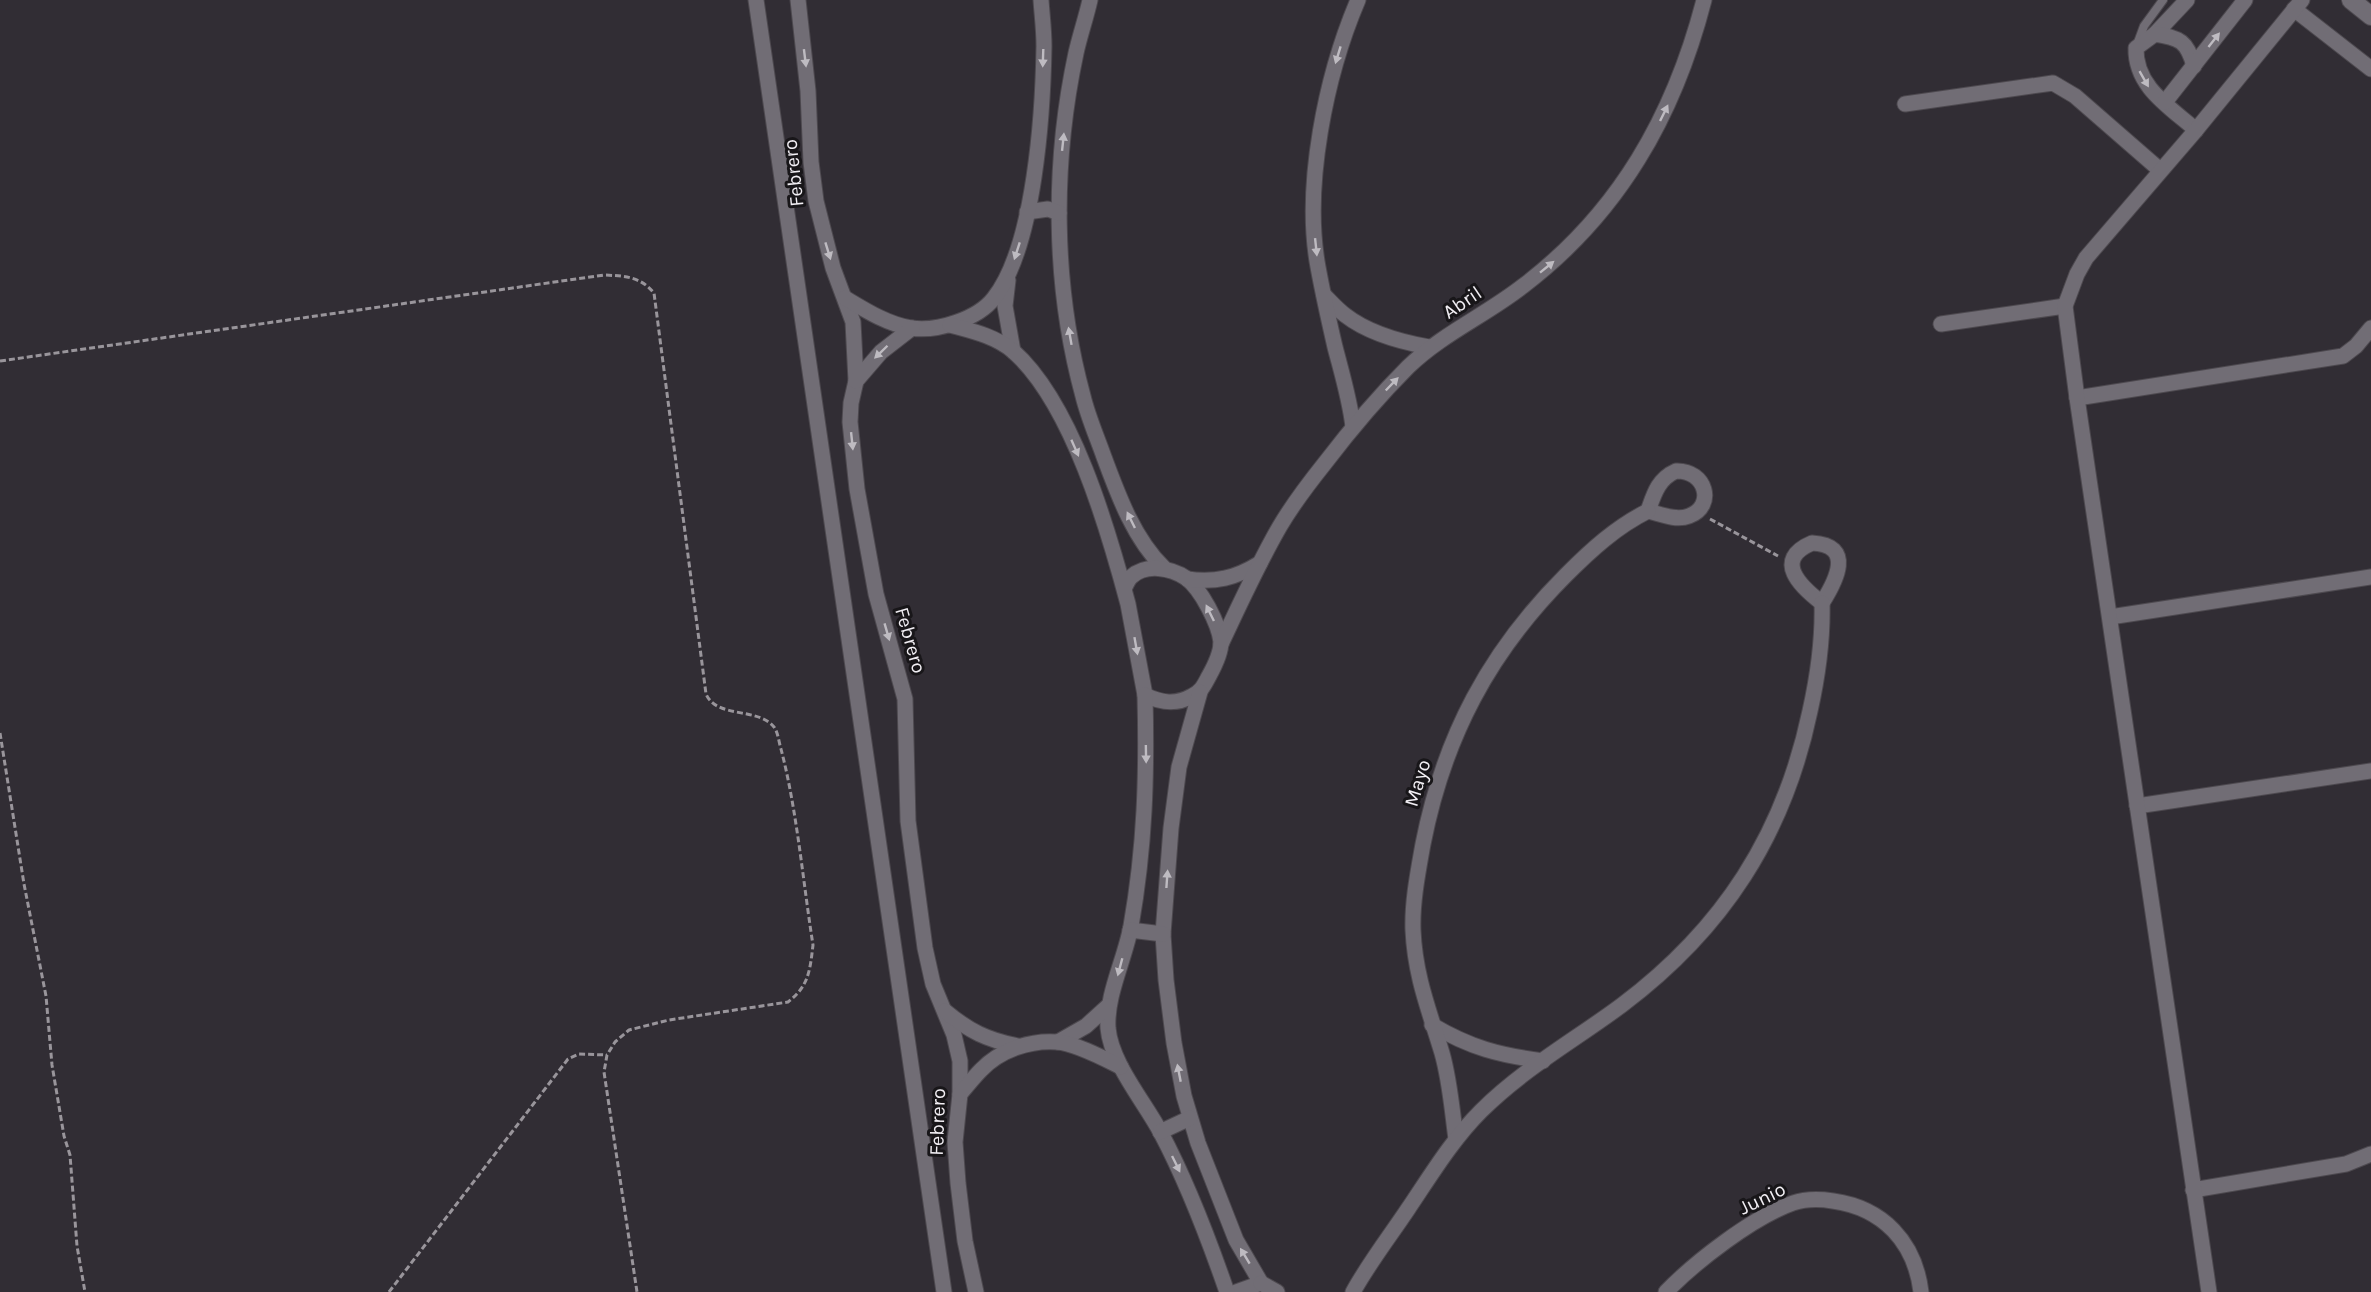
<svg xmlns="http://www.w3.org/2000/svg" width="2371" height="1292" viewBox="0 0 2371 1292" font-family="Karla,sans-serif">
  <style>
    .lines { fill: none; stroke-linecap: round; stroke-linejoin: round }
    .lane-casing { stroke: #4d494f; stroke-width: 10 }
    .street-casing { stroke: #4d494f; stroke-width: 17 }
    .secondary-casing { stroke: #4d494f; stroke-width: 20 }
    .path { stroke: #99959b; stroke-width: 3; stroke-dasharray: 6 3; stroke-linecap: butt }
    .lane { stroke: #716d75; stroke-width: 8 }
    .street { stroke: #716d75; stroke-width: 15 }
    .secondary { stroke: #716d75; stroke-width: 18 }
    .oneway { fill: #bebbc1 }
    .labels { text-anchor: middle; stroke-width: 6; stroke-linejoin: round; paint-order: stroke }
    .street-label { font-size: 20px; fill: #f2eff4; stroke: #181619 }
  </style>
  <rect width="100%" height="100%" fill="#312d34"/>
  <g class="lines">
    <defs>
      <path id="lane" d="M2137 45 2144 26 2163 0"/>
      <g id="street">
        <path d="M756 0 944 1292"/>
        <path d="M798 0 808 91 811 162 816 201 833 268 853 322 856 381 851 403 850 422 857 489 876 594 905 699 908 821 925 948 933 984 954 1035 960 1061V1094L955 1142 958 1183 965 1241 976 1292"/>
        <path d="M1090 0C1086 18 1080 35 1076 53 1052 165 1053 286 1083 396 1088 417 1097 437 1104 457 1118 495 1134 539 1164 568"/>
        <path d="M2294 9 2371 69"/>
        <path d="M2155 34 2187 0"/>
        <path d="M2194 66C2187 41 2180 38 2155 34L2136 48C2135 87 2170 107 2196 130"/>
        <path d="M2165 102 2245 0"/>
        <path d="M1905 104 2053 83 2075 96 2160 170"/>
        <path d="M1027 212 1048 209 1059 213"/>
        <path d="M1008 280 1005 306 1013 351"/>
        <path d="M1324 295C1331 302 1337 309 1345 315 1368 333 1401 342 1429 347"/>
        <path d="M845 298C865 310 887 324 911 328 937 332 978 319 994 298 1035 246 1043 111 1044 46 1044 30 1042 15 1041 0"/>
        <path d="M1941 324 2065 306"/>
        <path d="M950 325C972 331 995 336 1013 351 1072 403 1108 529 1128 604L1145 695C1161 703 1176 705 1192 696 1202 691 1204 685 1209 676 1214 667 1221 652 1221 642 1219 624 1201 589 1186 578 1171 568 1146 563 1131 577 1128 580 1126 585 1124 589"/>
        <path d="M856 381 881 352 912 328"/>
        <path d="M2077 398 2343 356 2356 346 2371 328"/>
        <path d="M1353 427C1350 400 1342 374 1335 347 1329 321 1323 294 1318 267 1303 186 1326 75 1358 0"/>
        <path d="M1676 471C1706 470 1716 506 1689 516 1676 521 1660 514 1648 511 1654 494 1658 479 1676 471Z"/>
        <path d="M1812 543C1855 545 1836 581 1822 603 1801 587 1772 560 1812 543Z"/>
        <path d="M1187 579C1215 583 1236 578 1260 563"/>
        <path d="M2110 617 2371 577"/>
        <path d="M1221 644C1240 604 1258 564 1280 526 1293 504 1309 483 1325 463 1351 429 1378 397 1408 367 1442 334 1486 315 1523 286 1619 213 1674 116 1704 0"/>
        <path d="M1200 692 1179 767 1171 828 1163 934 1166 980 1174 1043 1184 1096 1198 1143 1236 1240 1261 1283 1236 1292"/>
        <path d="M1145 695C1147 776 1145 846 1131 926 1125 959 1106 995 1108 1028 1111 1063 1144 1101 1161 1133 1188 1184 1208 1237 1227 1292"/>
        <path d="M2137 806 2371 771"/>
        <path d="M1130 930 1163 934"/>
        <path d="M945 1011C969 1031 987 1040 1018 1046"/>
        <path d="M1432 1025C1471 1048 1499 1055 1543 1061"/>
        <path d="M1058 1042 1086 1026 1108 1006"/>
        <path d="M960 1094C967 1086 974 1077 981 1070 1000 1050 1030 1040 1057 1042 1075 1043 1105 1059 1121 1067"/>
        <path d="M1160 1132 1190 1118"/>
        <path d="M1456 1139C1452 1110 1450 1081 1442 1053 1429 1010 1415 976 1413 930 1412 902 1418 872 1423 844 1444 737 1489 652 1566 575 1591 550 1616 527 1648 511"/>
        <path d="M2193 1190 2346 1164 2371 1154"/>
        <path d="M1261 1283 1277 1292"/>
        <path d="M1353 1292C1369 1263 1390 1236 1408 1209 1431 1175 1452 1140 1481 1111 1523 1069 1575 1040 1622 1005 1723 929 1784 835 1810 711 1818 675 1823 640 1822 603"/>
        <path d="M1666 1292C1695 1262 1753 1217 1793 1203 1805 1199 1820 1199 1833 1201 1883 1208 1915 1242 1921 1292"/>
        <path d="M2209 1292 2077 398 2065 306 2077 274 2086 258 2196 130 2302 0"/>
      </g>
      <path id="secondary" d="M2351 0 2371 16"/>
    </defs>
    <!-- lane casing -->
    <use href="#lane" class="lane-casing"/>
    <!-- street casing -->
    <use href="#street" class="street-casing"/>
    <!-- secondary casing -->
    <use href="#secondary" class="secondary-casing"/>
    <!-- path -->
    <g class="path">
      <path d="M0 361 604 275C624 276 640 276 654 293L706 694C717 719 758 707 774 727 778 732 779 743 781 749 797 810 803 882 813 945 810 970 809 986 788 1002L669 1020 629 1030 615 1042 607 1055 604 1072 637 1292"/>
      <path d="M1710 519 1778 556"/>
      <path d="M0 733 24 884 46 996 52 1065 64 1136 70 1155 77 1246 85 1292"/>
      <path d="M389 1292 568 1059 579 1054 607 1055"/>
    </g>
    <!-- lane -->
    <use href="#lane" class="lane"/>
    <!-- street -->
    <use href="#street" class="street"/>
    <!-- secondary -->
    <use href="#secondary" class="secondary"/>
  </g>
  <!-- one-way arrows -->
  <defs><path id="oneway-solid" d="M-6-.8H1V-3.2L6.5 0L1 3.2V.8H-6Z" transform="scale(1.5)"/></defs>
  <g class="oneway">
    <use href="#oneway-solid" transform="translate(2214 40) rotate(-52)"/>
    <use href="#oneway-solid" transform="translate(1338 55) rotate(107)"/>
    <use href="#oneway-solid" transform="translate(805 58) rotate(83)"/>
    <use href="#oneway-solid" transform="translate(1043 58) rotate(92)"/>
    <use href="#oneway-solid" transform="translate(2144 79) rotate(60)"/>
    <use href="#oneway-solid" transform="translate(1664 113) rotate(-64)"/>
    <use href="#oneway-solid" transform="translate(1063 142) rotate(-84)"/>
    <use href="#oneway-solid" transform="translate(1316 247) rotate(84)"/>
    <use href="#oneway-solid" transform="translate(828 251) rotate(73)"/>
    <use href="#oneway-solid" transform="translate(1017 251) rotate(108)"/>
    <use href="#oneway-solid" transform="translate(1547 267) rotate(-39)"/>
    <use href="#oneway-solid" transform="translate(1070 336) rotate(-100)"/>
    <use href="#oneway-solid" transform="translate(881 352) rotate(136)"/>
    <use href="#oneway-solid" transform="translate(1392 384) rotate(-46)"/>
    <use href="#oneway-solid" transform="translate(852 441) rotate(84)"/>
    <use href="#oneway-solid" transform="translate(1075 448) rotate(66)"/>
    <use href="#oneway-solid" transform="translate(1131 520) rotate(-116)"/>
    <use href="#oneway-solid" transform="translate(1210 613) rotate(-116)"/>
    <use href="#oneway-solid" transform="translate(887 632) rotate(74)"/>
    <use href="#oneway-solid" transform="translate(1136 646) rotate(80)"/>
    <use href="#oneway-solid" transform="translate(1146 754) rotate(89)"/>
    <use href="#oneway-solid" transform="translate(1167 879) rotate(-86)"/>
    <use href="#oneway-solid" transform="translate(1120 967) rotate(105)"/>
    <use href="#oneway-solid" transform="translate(1179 1073) rotate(-101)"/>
    <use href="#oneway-solid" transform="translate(1176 1164) rotate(64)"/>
    <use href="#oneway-solid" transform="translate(1245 1256) rotate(-121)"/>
  </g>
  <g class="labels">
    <!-- street labels -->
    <g class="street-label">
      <text transform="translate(793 173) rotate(-96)" y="7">Febrero</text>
      <text transform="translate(1462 302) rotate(-34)" y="7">Abril</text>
      <text transform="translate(911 640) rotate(74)" y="7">Febrero</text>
      <text transform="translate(1417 783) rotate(-73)" y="7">Mayo</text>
      <text transform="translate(937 1122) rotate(-88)" y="7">Febrero</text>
      <text transform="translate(1762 1198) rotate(-26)" y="7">Junio</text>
    </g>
  </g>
</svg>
